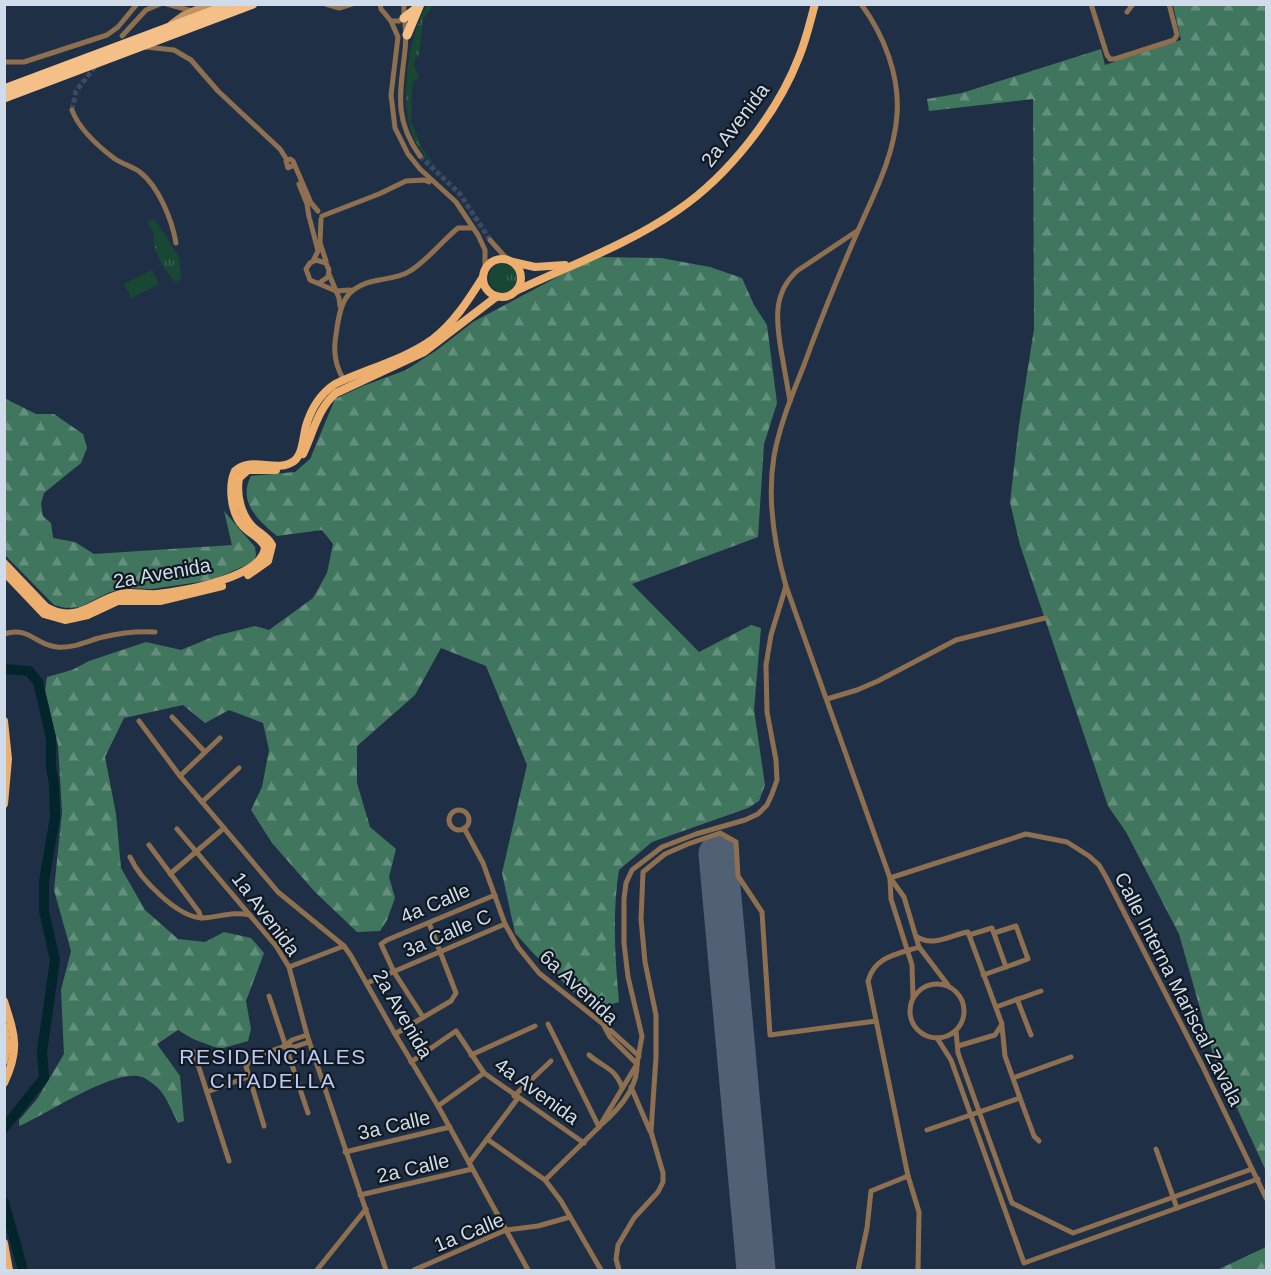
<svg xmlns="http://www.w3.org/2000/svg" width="1271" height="1275" viewBox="0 0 1271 1275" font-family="Arial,sans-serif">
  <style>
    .grass { fill: url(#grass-tufts) }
    .forest { fill: url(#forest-firs) }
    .pitch { fill: #184834 }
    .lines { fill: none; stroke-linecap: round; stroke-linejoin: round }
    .river { stroke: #01252b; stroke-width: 10 }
    .runway { stroke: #526074; stroke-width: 39 }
    .minor-tunnel { stroke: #3a4a5f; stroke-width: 5; stroke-dasharray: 5 2.5; stroke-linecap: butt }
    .minor { stroke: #8e7051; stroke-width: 5 }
    .secondary { stroke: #c39362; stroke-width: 8 }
    .primary { stroke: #edaf6e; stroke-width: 8 }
    .trunk { stroke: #f5c088; stroke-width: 9 }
    .labels { text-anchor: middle; stroke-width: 4.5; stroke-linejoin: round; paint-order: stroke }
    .street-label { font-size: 20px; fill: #d1dcea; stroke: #101821 }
    .neighbourhood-label { font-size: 21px; letter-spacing: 1.5px; fill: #bdc9f3; stroke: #101821 }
  </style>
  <defs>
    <pattern id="grass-tufts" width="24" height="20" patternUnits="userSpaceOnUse" patternTransform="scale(1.5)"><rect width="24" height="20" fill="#184834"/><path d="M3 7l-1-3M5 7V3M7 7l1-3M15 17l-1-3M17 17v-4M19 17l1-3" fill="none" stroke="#396252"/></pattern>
    <pattern id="forest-firs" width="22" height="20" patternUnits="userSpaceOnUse" patternTransform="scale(1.5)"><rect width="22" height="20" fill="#41765e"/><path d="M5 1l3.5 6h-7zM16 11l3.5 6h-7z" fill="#648f7d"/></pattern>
  </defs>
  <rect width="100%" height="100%" fill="#1f3046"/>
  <!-- grass -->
  <g class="grass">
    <path d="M428 4 433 5 423 19 419 54 415 60 414 65 419 78 414 81 412 87 411 121 421 146 437 169C428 159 418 149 413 136 399 104 408 33 428 4Z"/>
    <path d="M155 220 179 257 181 277 177 282 174 281C164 269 151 249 154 234L148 224 149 221Z"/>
    <circle cx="503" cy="278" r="14"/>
  </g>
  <!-- forest -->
  <g class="forest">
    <path d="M1173 5H1266V1171L1214 1058 1179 934 1126 832 1108 806 1020 545 1010 502 1019 425 1034 329 1033 99 929 111 927 99 962 93 1101 49 1105 65 1181 40Z"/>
    <path d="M595 257 661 258 710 267 742 278 754 305 767 325 777 403 764 444 758 537 632 584 699 652 751 625 761 628 754 710 765 785 759 801 748 808 652 842 619 870C612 914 615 958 619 1002L592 1010 534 954 515 933 502 873 527 765 486 666 441 648 415 695 357 746V783L370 827 396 849 389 877 395 898 387 920 380 931 357 932 315 892 272 843 251 810 262 787 269 750 263 723 229 710 205 723 183 705 124 718 105 757 116 814 121 868 145 910 178 939 205 942 224 932 251 938 264 953 246 1001 251 1029 248 1041 220 1049 193 1039 178 1030 157 1044 180 1076 184 1121 178 1123C172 1112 166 1095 157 1087 153 1084 146 1078 142 1077 115 1067 46 1115 19 1126V1120L37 1099 64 1054 61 990 71 951 54 890 62 812 58 745 45 691 47 677 72 670 89 661 146 642 181 650 215 636 255 626 269 630 313 598 327 573 333 544 322 530 277 536C259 521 237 502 251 476L295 472 310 459 335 399 363 386 406 370 437 350 473 322Z"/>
    <path d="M4 398 36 414H54L83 434 87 448 81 463 44 493 41 504 43 516 51 523 53 538 75 542 94 554 232 545 224 511 255 547 256 555 253 562 213 580 151 589 129 588 110 592 80 607 66 608 54 605 5 555Z"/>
    <path d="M1266 1247V1270H1217Z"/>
  </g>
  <!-- pitch -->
  <path class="pitch" d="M152 270 159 284 131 298 124 284Z"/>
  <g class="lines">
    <!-- river -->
    <g class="river">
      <path d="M4 669 29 671 38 682 51 738V767L54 784 55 817 44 881V911L55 960 42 1052 44 1078 4 1128"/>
      <path d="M4 1202 23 1270"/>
    </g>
    <!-- runway -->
    <path class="runway" d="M718 854 756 1270"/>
    <!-- minor-tunnel -->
    <g class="minor-tunnel">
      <path d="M72 110 76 91 97 64"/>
      <path d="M420 156 460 194 490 240"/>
    </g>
    <!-- minor -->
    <g class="minor">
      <path d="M167 4 192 11"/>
      <path d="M326 4 339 8 352 4"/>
      <path d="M380 4 381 9 391 21H399L404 18V4"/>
      <path d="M861 4C884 35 900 76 897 115 894 155 876 190 860 226 840 272 821 318 804 365 792 395 780 424 774 456 767 499 774 544 786 586L890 878 891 899 912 965 913 998"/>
      <path d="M1091 4 1107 55 1110 59H1115L1174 40 1177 35 1169 4"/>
      <path d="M1127 12 1133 4"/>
      <path d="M404 18C407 32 406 45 404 59 399 98 396 123 420 156"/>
      <path d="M391 21 398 37 391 95 395 128 408 154 420 169 456 202 478 235 485 250V269"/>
      <path d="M122 36 146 10 160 4"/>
      <path d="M146 47 174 50 191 60 218 91 280 149 287 160"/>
      <path d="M4 62H24L107 35 118 27 137 4"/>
      <path d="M72 110C79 129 99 147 115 159 123 164 133 167 140 172 159 187 172 220 176 243"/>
      <path d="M294 165 288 168 286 161 290 159 293 161 311 203 318 211"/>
      <path d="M299 184 307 204 309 217"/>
      <path d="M322 216 379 194 406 181 424 180 429 182"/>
      <path d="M321 219 320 243 326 261"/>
      <path d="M310 220 318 251 313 261"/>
      <path d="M490 240 507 259"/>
      <path d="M329 274 339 298 340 306"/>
      <path d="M319 283 328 277 329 270 326 263 316 260 310 263 306 269 310 280 336 291 350 290"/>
      <path d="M344 380C335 366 333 351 336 335 340 304 344 286 379 280 390 278 401 277 410 271 428 260 442 241 458 228H473"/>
      <path d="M790 401C787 384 784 367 781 350 776 320 773 293 797 271L857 231"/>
      <path d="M4 634C30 626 35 645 57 647 73 649 89 640 103 637 120 633 138 631 155 632"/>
      <path d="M827 699 857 690 878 681 956 640 1045 618"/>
      <path d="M172 717 205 752"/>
      <path d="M139 721 180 776 278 892 344 946 351 956 395 1034 438 1106 528 1270"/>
      <path d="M180 776 220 738"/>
      <path d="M202 802 239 768"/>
      <circle cx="459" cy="820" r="10"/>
      <path d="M464 828 483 863 505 924 518 947 539 973 603 1024 610 1037 637 1064"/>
      <path d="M177 829 276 946 289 967 307 1035 386 1270"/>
      <path d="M149 845 199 912 201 918"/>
      <path d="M130 857C140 879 178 918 203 918 219 917 234 911 250 915"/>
      <path d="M170 874 224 828"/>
      <path d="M890 878 1026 834 1067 842 1089 856 1099 865 1106 877 1202 1065 1266 1198"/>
      <path d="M891 879 904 897 919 947 948 985"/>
      <path d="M994 933 1016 926 1028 959 1006 967"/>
      <path d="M969 935 992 928 1006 967 983 975"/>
      <path d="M916 936C932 948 950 935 968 932L1002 1024 995 1035 958 1046"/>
      <path d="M289 967 344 946"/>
      <path d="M367 983 505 924"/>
      <circle cx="937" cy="1011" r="27"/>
      <path d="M269 996 308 1113"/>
      <path d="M1017 999 1031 1035"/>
      <path d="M996 1007 1041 991"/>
      <path d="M423 1017 394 972 381 944 387 940 495 895"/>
      <path d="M548 1024 599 1127"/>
      <path d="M607 1027 639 1056"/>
      <path d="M956 1031 958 1053 1012 1203 1073 1233 1252 1169"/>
      <path d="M395 1034 451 1001 456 993 429 923"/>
      <path d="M937 1038 951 1060 1024 1263 1258 1179"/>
      <path d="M285 1046 294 1047 309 1042"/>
      <path d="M194 1052 229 1161"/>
      <path d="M471 1055 535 1026"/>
      <path d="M589 1055C604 1068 614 1067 622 1087"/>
      <path d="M411 1062 456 1031 484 1073 584 1143"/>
      <path d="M1013 1078 1071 1057"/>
      <path d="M631 1087 650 1131"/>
      <path d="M207 1092 248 1077"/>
      <path d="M514 1096 551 1061"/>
      <path d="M1020 1098 1034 1136 1039 1141"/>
      <path d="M438 1106 484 1073"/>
      <path d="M602 1124C619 1109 638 1088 637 1064"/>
      <path d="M264 1126 246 1066 252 1058 285 1046 292 1040 307 1035"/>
      <path d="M927 1130 1020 1098 1005 1056 1002 1026"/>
      <path d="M487 1139 545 1180 561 1201 601 1270"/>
      <path d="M1156 1149 1177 1208"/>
      <path d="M345 1152 450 1127"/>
      <path d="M469 1163 518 1098"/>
      <path d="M545 1180 599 1127 637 1064 642 1036 628 977 624 943V899L626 883 632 870 662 847 696 834 745 820 758 814 767 805 772 794 777 780 776 760 767 712 766 665 771 635 786 586"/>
      <path d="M360 1195 472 1169"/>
      <path d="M317 1270 366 1209"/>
      <path d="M414 1270 506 1230 538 1226 570 1217"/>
      <path d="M619 1270 616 1259 618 1245 634 1218 658 1192 663 1182V1173L651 1132 656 1057V1015L645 962 641 919 643 872 665 854 688 844 720 833 736 842 738 876 762 912 770 1035 876 1021"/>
      <path d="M858 1270 867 1228 871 1191 908 1176"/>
      <path d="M918 1270 919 1212 908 1176 868 981C875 956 898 954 919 947"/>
      <path d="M1265 1270 1266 1269"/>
    </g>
    <!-- secondary -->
    <path class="secondary" d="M172 24 183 16 210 4"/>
    <!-- primary -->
    <g class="primary">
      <circle cx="502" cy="278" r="19"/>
      <path d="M513 262 535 267 565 265"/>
      <path d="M518 290C571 265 629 244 678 210 728 176 777 114 799 57 806 40 810 22 815 4"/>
      <path d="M303 454C313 433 318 408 336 393L424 352 496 297"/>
      <path d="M4 563 46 607C76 625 93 601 120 594 131 591 144 595 157 594 181 592 264 577 265 547 260 537 250 534 243 526 231 514 228 486 235 471 252 455 276 474 294 461 303 454 303 437 306 426 311 409 320 394 335 384 366 369 404 360 433 339 454 323 469 299 483 277"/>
      <path d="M4 572 44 614 65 620 88 615 118 601H160L222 586"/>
      <path d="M248 575 268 561 272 545C268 537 261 534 254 528 241 516 236 495 239 478L248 470H276"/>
      <path d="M4 721 8 759 4 804"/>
      <path d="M4 1001C15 1036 20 1049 4 1083"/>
      <path d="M4 1027 7 1047 4 1061"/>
      <path d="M4 1243 9 1270"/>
    </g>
    <!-- trunk -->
    <g class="trunk">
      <path d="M404 18 417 8"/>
      <path d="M407 35 420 4"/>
      <path d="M4 89 231 4"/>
      <path d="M4 98 253 4"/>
    </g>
  </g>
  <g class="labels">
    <!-- street labels -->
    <g class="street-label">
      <text transform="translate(735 125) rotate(-53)" y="7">2a Avenida</text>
      <text transform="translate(162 573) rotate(-10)" y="7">2a Avenida</text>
      <text transform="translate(435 903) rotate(-23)" y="7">4a Calle</text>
      <text transform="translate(266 914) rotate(53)" y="7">1a Avenida</text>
      <text transform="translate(447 933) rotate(-23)" y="7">3a Calle C</text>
      <text transform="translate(579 987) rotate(43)" y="7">6a Avenida</text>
      <text transform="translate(1179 989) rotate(63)" y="7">Calle Interna Mariscal Zavala</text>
      <text transform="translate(403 1014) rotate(60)" y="7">2a Avenida</text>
      <text transform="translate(537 1091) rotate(36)" y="7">4a Avenida</text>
      <text transform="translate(394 1125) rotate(-13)" y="7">3a Calle</text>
      <text transform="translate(413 1168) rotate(-13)" y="7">2a Calle</text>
      <text transform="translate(469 1232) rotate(-22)" y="7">1a Calle</text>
    </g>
    <!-- neighbourhood labels -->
    <g class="neighbourhood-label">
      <text x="273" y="1064">RESIDENCIALES<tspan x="273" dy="24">CITADELLA</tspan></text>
    </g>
  </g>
  <!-- border -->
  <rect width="1271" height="1275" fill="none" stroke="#d1dcea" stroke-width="12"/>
</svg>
